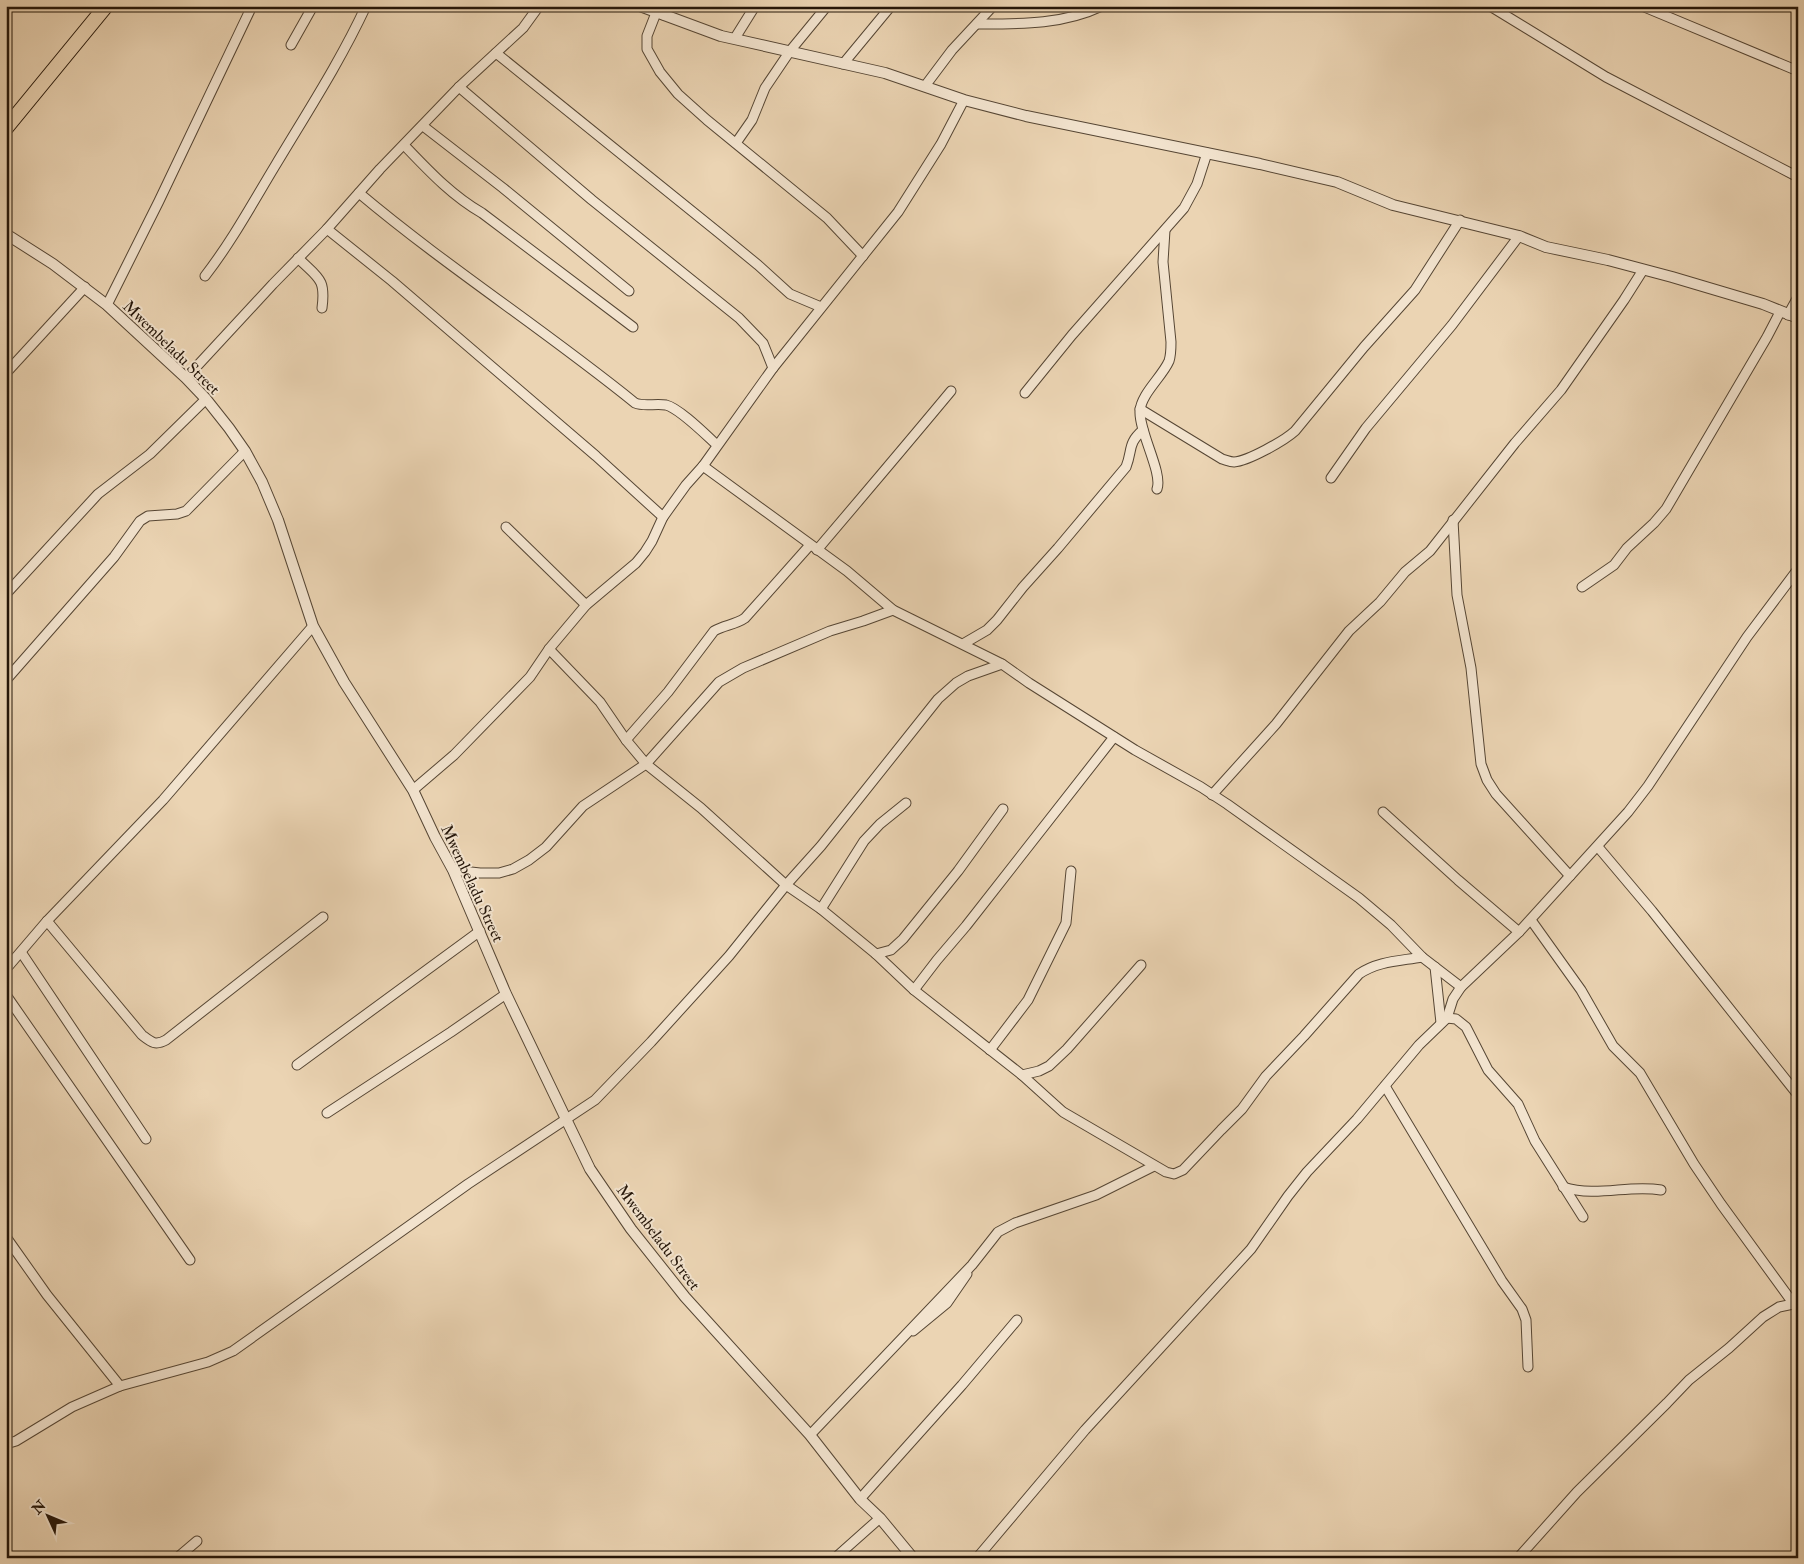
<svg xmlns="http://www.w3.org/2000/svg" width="1804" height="1564" viewBox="0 0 1804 1564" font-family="'IM FELL Double Pica',serif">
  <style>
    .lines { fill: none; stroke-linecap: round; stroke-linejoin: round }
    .minor-casing { stroke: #564634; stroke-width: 11 }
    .tertiary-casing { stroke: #564634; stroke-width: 12 }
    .primary-casing { stroke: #251609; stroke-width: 16 }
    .minor { stroke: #f2e3ce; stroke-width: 9 }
    .tertiary { stroke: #f2e3ce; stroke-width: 10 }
    .primary { stroke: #ebd4b3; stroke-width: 14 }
    .labels { text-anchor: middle; stroke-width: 4; stroke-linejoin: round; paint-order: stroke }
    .street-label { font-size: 16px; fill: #251609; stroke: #f2e3ce }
  </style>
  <rect width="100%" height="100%" fill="#ebd4b3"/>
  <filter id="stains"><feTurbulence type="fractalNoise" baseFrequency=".004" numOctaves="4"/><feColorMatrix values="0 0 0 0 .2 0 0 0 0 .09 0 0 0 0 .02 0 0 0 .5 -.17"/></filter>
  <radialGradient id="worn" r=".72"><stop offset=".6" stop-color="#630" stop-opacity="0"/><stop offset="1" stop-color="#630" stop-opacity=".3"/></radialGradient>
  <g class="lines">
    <defs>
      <g id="minor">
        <path d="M1490 6 1606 77 1798 177"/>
        <path d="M1642 6 1798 71"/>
        <path d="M656 13 647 36V49L660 72 678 94 707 120 827 218 863 256"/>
        <path d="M663 15 671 6"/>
        <path d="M977 24C1020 24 1062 25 1102 6"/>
        <path d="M735 38 755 6"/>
        <path d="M291 45 313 6"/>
        <path d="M496 53 719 233 758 265 790 294 821 307"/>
        <path d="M843 64 891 6"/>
        <path d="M925 86 952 50 993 6"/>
        <path d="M459 87 592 200 739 318 763 343 773 368"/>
        <path d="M423 126 503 188 629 291"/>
        <path d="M736 143 752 120 765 88 790 51 827 6"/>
        <path d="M404 145C428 170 451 195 482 213L633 327"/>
        <path d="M359 193C447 267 545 330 635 403 645 407 655 403 666 405 679 408 706 435 717 445"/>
        <path d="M327 229 392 281 596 456 663 517"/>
        <path d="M298 258C318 278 326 278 322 308"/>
        <path d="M205 276C232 241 252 204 275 166 306 114 340 62 366 6"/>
        <path d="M107 305 159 201 252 6"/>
        <path d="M1788 315 1798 297"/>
        <path d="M6 373 85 287"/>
        <path d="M186 378 273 284 327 229 380 169 459 87 523 28 539 6"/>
        <path d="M1025 393 1072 335 1184 208 1197 184 1207 153"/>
        <path d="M1140 409 1222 459C1226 460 1230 462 1234 462 1248 461 1284 441 1295 431L1364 347 1415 290 1460 220"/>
        <path d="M703 466 847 571 893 610 1002 664 1029 683 1135 750 1201 787 1227 804 1359 898 1391 925 1422 957 1461 987"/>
        <path d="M1331 478 1366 428 1452 325 1519 236"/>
        <path d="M1157 489C1163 473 1139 432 1140 411 1141 394 1162 377 1169 361 1171 355 1171 349 1171 342L1163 262 1165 230"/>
        <path d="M1453 520 1457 595 1471 668 1481 764 1487 780 1496 794 1570 876"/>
        <path d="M506 527 586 605"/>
        <path d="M817 550C862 497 907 444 951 391"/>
        <path d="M1582 587 1614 565 1627 548 1654 523 1666 509 1767 337 1780 312"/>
        <path d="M6 594 98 494 150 454 206 399"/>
        <path d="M963 644 987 630 997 620 1023 587 1058 548 1126 467C1133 449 1127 444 1143 430"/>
        <path d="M549 649 600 702 626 740 646 764 701 808 786 885 821 909 876 954 914 990 1022 1075 1063 1112 1166 1172 1174 1174 1183 1170 1221 1130 1242 1109 1266 1076 1304 1036 1359 974C1378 961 1400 961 1422 957"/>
        <path d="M6 680 114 557 140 521 148 516 177 514 186 511 245 451"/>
        <path d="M626 740 668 692 714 631C724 625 735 625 745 618L810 545"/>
        <path d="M413 790 454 755 530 677 549 649 586 605 636 563 645 552 652 541 663 517 686 485 703 466 773 368 898 212 941 144 964 100"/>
        <path d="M1212 795 1276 724 1349 631 1380 602 1405 572 1430 551 1515 443 1561 390 1624 300 1643 270"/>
        <path d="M1383 812 1458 880 1519 932"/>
        <path d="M1598 847 1652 911 1798 1095"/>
        <path d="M453 870 480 873H499L513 869 529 860 546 847 583 806 646 764 719 682 743 668 830 631 863 621 893 610"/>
        <path d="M821 909 864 841 880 824 906 803"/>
        <path d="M1531 920 1581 990 1613 1046 1640 1073 1694 1164 1721 1204 1793 1303"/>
        <path d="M47 921 142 1035C151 1042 155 1046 166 1040L323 917"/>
        <path d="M21 952 146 1139"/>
        <path d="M876 954 891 950 903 939 958 871 1003 809"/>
        <path d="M1435 967 1441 1023"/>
        <path d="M6 969 47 921 163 800 313 626"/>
        <path d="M914 990 937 960 966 926 1114 737"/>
        <path d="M6 995 190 1260"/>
        <path d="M1447 1018 1456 1019 1466 1027 1488 1070 1518 1104 1535 1141 1583 1217"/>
        <path d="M990 1050 1028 1000 1066 923 1071 871"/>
        <path d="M297 1065 480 931"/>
        <path d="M1022 1075 1039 1071 1049 1066 1067 1049 1141 965"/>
        <path d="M1385 1086 1502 1281 1522 1309 1526 1320 1528 1367"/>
        <path d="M327 1113 451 1032 506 994"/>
        <path d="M1563 1187C1598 1198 1628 1184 1661 1190"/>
        <path d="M6 1237 47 1295 120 1386"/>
        <path d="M913 1331 947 1303 967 1274"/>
        <path d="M810 1435 972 1265 998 1232 1015 1223 1096 1195 1154 1166"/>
        <path d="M6 1444 16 1441 72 1407 120 1386 208 1362 233 1351 468 1184 595 1100 651 1042 729 956 786 885 821 846 938 699 956 683 968 676 1002 664"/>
        <path d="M860 1499 962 1385 1017 1320"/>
        <path d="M177 1558 197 1541"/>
        <path d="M835 1558 880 1518"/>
        <path d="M977 1558 1085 1430 1251 1249 1288 1196 1307 1172 1357 1119 1419 1045 1447 1018 1453 999 1461 987 1519 932 1628 812 1648 786 1747 637 1798 569"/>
        <path d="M1518 1558 1577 1492 1667 1403 1689 1380 1729 1348 1763 1317 1779 1307 1798 1303"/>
      </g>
      <g id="tertiary">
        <path d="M640 6 721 36 885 73 964 100 1026 116 1260 164 1337 182 1393 205 1519 236 1546 247 1608 260 1672 277 1763 304 1798 318"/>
        <path d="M6 234 53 264 107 305 186 378 206 399 229 428 245 451 262 482 278 520 313 626 344 682 413 790 435 837 453 870 506 994 590 1169 631 1229 685 1297 810 1435 860 1499 880 1518 913 1558"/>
      </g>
      <path id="primary" d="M6 128 106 6"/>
    </defs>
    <!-- minor casing -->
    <use href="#minor" class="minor-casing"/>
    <!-- tertiary casing -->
    <use href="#tertiary" class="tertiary-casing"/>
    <!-- primary casing -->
    <use href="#primary" class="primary-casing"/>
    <!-- minor -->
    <use href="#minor" class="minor"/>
    <!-- tertiary -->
    <use href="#tertiary" class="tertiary"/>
    <!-- primary -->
    <use href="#primary" class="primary"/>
  </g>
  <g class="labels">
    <!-- street labels -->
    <g class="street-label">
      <text transform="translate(172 347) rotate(44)" y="6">Mwembeladu Street</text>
      <text transform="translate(473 883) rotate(65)" y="6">Mwembeladu Street</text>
      <text transform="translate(659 1237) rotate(53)" y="6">Mwembeladu Street</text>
    </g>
  </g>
  <!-- margin -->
  <rect width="1804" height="1564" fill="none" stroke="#ebd4b3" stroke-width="25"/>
  <rect x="8" y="8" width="1789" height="1549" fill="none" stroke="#251609" stroke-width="2.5"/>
  <rect x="12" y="12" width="1779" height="1539" fill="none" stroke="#251609"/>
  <!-- north arrow -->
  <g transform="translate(48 1516) rotate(314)" stroke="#f2e3ce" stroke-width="4" paint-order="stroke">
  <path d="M0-4L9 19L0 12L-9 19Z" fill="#251609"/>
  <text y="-8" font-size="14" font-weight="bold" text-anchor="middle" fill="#251609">N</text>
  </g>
  <rect width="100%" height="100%" filter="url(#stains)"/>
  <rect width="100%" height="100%" fill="url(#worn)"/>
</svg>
